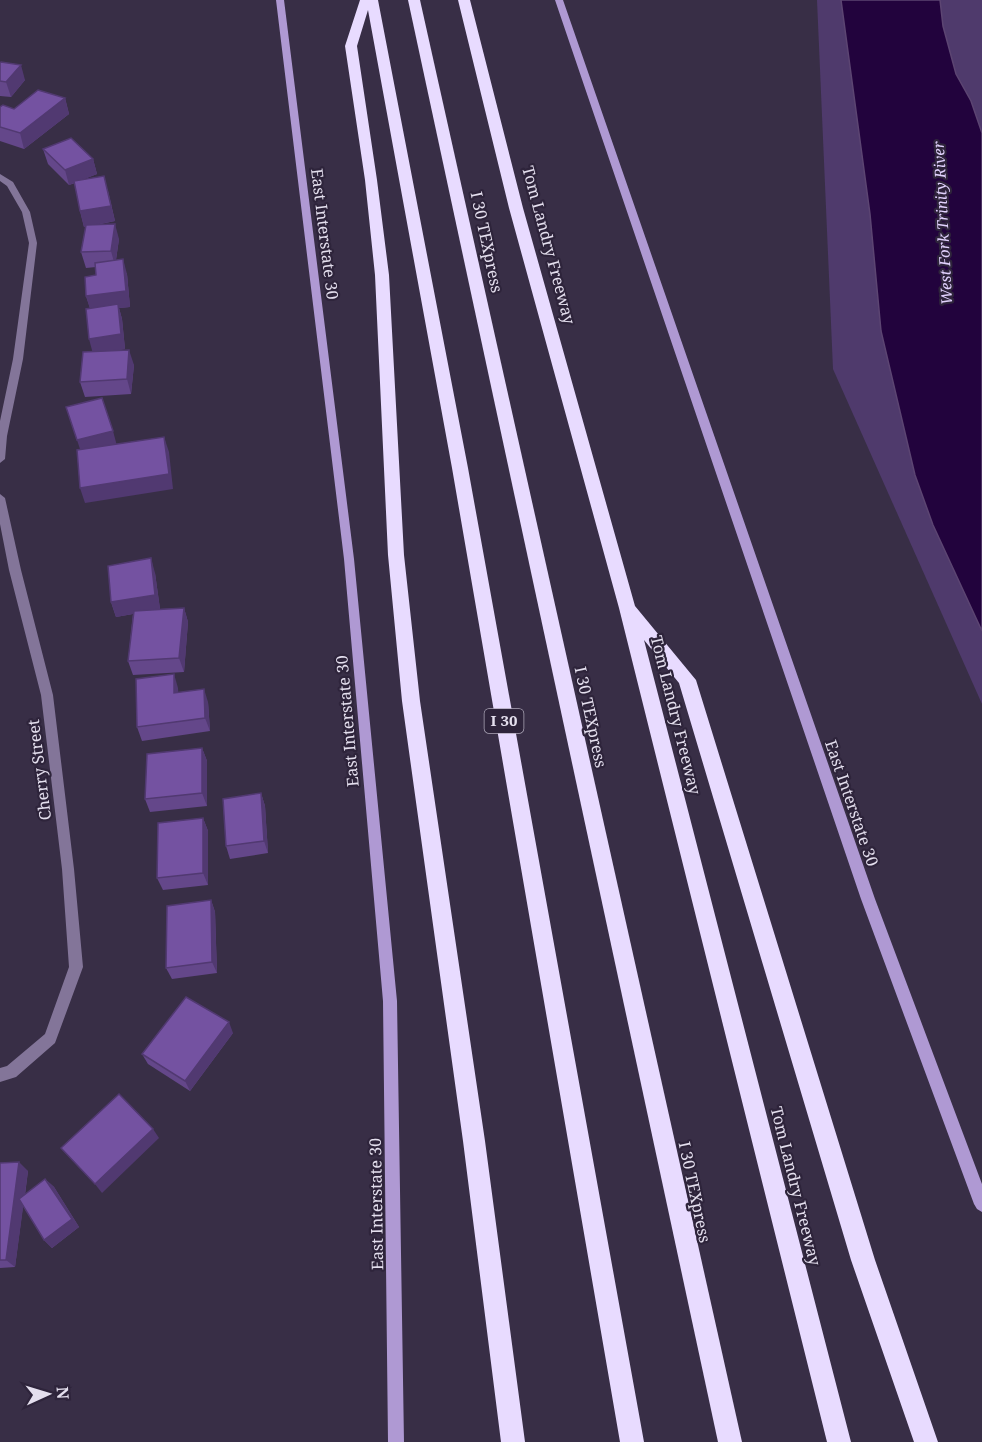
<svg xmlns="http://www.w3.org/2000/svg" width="982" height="1442" viewBox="0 0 982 1442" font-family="'Noto Serif',serif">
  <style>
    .green { fill: #4f3a6c }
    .water { fill: #22033d; stroke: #5c4572; stroke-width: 1.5 }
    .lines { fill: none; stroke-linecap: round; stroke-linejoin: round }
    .minor { fill: #837599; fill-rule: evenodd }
    .secondary { fill: #af99d3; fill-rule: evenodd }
    .motorway { fill: #e8dbff; fill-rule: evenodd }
    .wall { fill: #64478a }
    .shaded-wall { fill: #513971 }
    .building { fill: #7452a1; stroke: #513971; stroke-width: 1.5 }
    .labels { text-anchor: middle; stroke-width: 4.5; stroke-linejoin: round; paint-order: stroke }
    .far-water-label { font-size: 15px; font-style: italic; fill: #e1d1fd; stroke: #2e243b }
    .shield { fill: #2e243b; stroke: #ada7b8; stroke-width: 1.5 }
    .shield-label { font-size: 15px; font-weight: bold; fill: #e4dfee }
    .street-label { font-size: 16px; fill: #e4dfee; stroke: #2e243b }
  </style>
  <rect width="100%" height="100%" fill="#382e46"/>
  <!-- green -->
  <path class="green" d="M817 0H982V704L833 369Z"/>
  <!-- water -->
  <path class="water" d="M841 0H940L943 26 956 74 971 101 982 133V631L933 525 915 475 881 331 870 214Z"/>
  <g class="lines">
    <!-- minor -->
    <g class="minor">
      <path d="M0 174 13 182 30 212 37 243 23 359 7 436 5 459 0 463V421L13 359 29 243 22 212 7 186 0 181Z"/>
      <path d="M0 494 5 498 21 570 53 695 74 869 83 967 55 1043 16 1077 0 1082V1068L7 1066 45 1034 69 967 62 869 41 695 9 570 0 524Z"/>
    </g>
    <!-- secondary -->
    <g class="secondary">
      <path d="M276 0H284L354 559 397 1001 404 1442H388L383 1001 344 559Z"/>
      <path d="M555 0H563L875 899 982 1184V1212L977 1209 974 1204 861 899Z"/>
    </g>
    <!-- motorway -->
    <g class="motorway">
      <path d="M360 0H378L468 468 644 1442H620L452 468 368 10 357 46 377 180 389 275 404 555 420 701 485 1141 525 1442H501L463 1141 402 701 388 555 375 275 365 180 345 46Z"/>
      <path d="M408 0H420L742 1442H718Z"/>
      <path d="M458 0H470L523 208 635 606 696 680 875 1260 938 1442H914L851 1260 679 683 644 640 851 1442H827L619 608 509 208Z"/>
    </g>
  </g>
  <!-- wall -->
  <g class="wall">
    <path d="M0 63 25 80 11 97 0 96Z"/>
    <path d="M65 98 69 114 24 149 0 141V107L14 109Z"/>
    <path d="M43 149 93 159 97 174 84 179 108 191 115 221 96 225 119 239 116 260 127 274 130 307 119 308 122 319 125 349 118 350 134 365 131 394 85 397 80 382 93 352 90 308 86 296 96 275V267L86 268 81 252 86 226 84 227 80 211 75 183 69 185 48 164Z"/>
    <path d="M155 573 160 609 184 608 188 622 184 672 133 675 128 661 133 614 116 617 111 602Z"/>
    <path d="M178 688V692L208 702 210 731 142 741 137 727Z"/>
    <path d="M202 748 207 761V806L150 812 145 799Z"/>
    <path d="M261 793 265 806 268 853 230 859 226 846Z"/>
    <path d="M203 818 208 831V885L163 890 157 878Z"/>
    <path d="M211 900 215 912 217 973 172 979 166 968Z"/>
    <path d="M233 1033 190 1091 148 1064 142 1054Z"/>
    <path d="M0 1163 28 1171 25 1195 45 1179 54 1187 79 1227 52 1248 44 1240 23 1206 15 1267 0 1268Z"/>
  </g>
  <!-- shaded-wall -->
  <g class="shaded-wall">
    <path d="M21 65 25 80 11 97 6 82Z"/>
    <path d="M65 98 69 114 24 149 20 133Z"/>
    <path d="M93 159 97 174 69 185 65 170Z"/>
    <path d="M104 176 115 221 84 227 80 211Z"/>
    <path d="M115 224 119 239 115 266 111 251Z"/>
    <path d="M123 259 127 274 130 307 119 308 122 319 125 349 93 354 89 339 91 312 86 296Z"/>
    <path d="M129 350 134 365 131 394 127 379Z"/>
    <path d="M113 431 117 446 82 455 77 440Z"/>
    <path d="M164 437 169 452 173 489 85 503 80 488Z"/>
    <path d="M151 558 155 573 160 609 116 617 111 602Z"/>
    <path d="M184 608 188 622 184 672 179 658Z"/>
    <path d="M174 674 178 688 179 706 174 693Z"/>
    <path d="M204 689 208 702 210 731 205 718Z"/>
    <path d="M202 748 207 761V806L202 793Z"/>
    <path d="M261 793 265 806 268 853 264 841Z"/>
    <path d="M203 818 208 831V885L203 873Z"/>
    <path d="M211 900 215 912 217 973 212 962Z"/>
    <path d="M229 1022 233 1033 190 1091 185 1081Z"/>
    <path d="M153 1129 159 1138 102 1193 95 1184Z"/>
    <path d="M19 1162 28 1171 15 1267 6 1260Z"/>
    <path d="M45 1179 54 1187 79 1227 52 1248 44 1240Z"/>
  </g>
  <!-- building -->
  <g class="building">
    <path d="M1 62 21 65 6 82 0 81V63Z"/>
    <path d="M38 90 65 98 20 133 0 127V107L3 105 14 109Z"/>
    <path d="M71 138 93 159 65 170 43 149Z"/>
    <path d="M104 176 111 206 80 211 74 181Z"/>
    <path d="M115 224 111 251 81 252 86 225Z"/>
    <path d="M123 259 126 291 86 296 85 277 96 275 95 263Z"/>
    <path d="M118 304 121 334 89 339 86 309Z"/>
    <path d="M129 350 127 379 80 382 83 352Z"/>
    <path d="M102 398 113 431 77 440 66 407Z"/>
    <path d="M164 437 169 474 80 488 77 450Z"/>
    <path d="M151 558 155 595 111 602 108 566Z"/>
    <path d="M184 608 179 658 128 661 134 611Z"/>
    <path d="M174 674V693L204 689 205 718 137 727 136 679Z"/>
    <path d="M202 748V793L145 799 147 754Z"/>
    <path d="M261 793 264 841 226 846 223 799Z"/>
    <path d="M203 818V873L157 878 158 823Z"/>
    <path d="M211 900 212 962 166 968 167 906Z"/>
    <path d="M186 997 229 1022 185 1081 142 1054Z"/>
    <path d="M119 1094 153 1129 95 1184 61 1148Z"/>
    <path d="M19 1162 6 1260H0V1163Z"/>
    <path d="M45 1179 72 1219 44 1240 19 1199Z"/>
  </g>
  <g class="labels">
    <!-- far-water labels -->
    <g class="far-water-label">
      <text transform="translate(943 223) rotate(-93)" y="5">West Fork Trinity River</text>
    </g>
    <!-- shield labels -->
    <rect class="shield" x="484.5" y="709" width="39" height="24" rx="4.5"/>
    <g class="shield-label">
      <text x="504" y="726">I 30</text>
    </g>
    <!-- street labels -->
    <g class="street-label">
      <text transform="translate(325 234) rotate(83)" y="6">East Interstate 30</text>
      <text transform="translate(487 242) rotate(78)" y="6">I 30 TEXpress</text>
      <text transform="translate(549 245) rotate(75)" y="6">Tom Landry Freeway</text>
      <text transform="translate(676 715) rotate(76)" y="6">Tom Landry Freeway</text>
      <text transform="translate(591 717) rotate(78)" y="6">I 30 TEXpress</text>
      <text transform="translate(347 721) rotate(-95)" y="6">East Interstate 30</text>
      <text transform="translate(39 770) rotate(-97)" y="6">Cherry Street</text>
      <text transform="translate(852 803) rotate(71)" y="6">East Interstate 30</text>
      <text transform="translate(796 1186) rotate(76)" y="6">Tom Landry Freeway</text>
      <text transform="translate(695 1192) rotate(78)" y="6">I 30 TEXpress</text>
      <text transform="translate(376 1204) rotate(-91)" y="6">East Interstate 30</text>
    </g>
  </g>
  <!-- north arrow -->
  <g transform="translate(48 1394) rotate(86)" stroke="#2e243b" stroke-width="4.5" paint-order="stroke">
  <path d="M0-4.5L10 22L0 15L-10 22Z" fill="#e4dfee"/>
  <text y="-9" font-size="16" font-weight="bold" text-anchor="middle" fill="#e4dfee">N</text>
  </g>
</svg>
